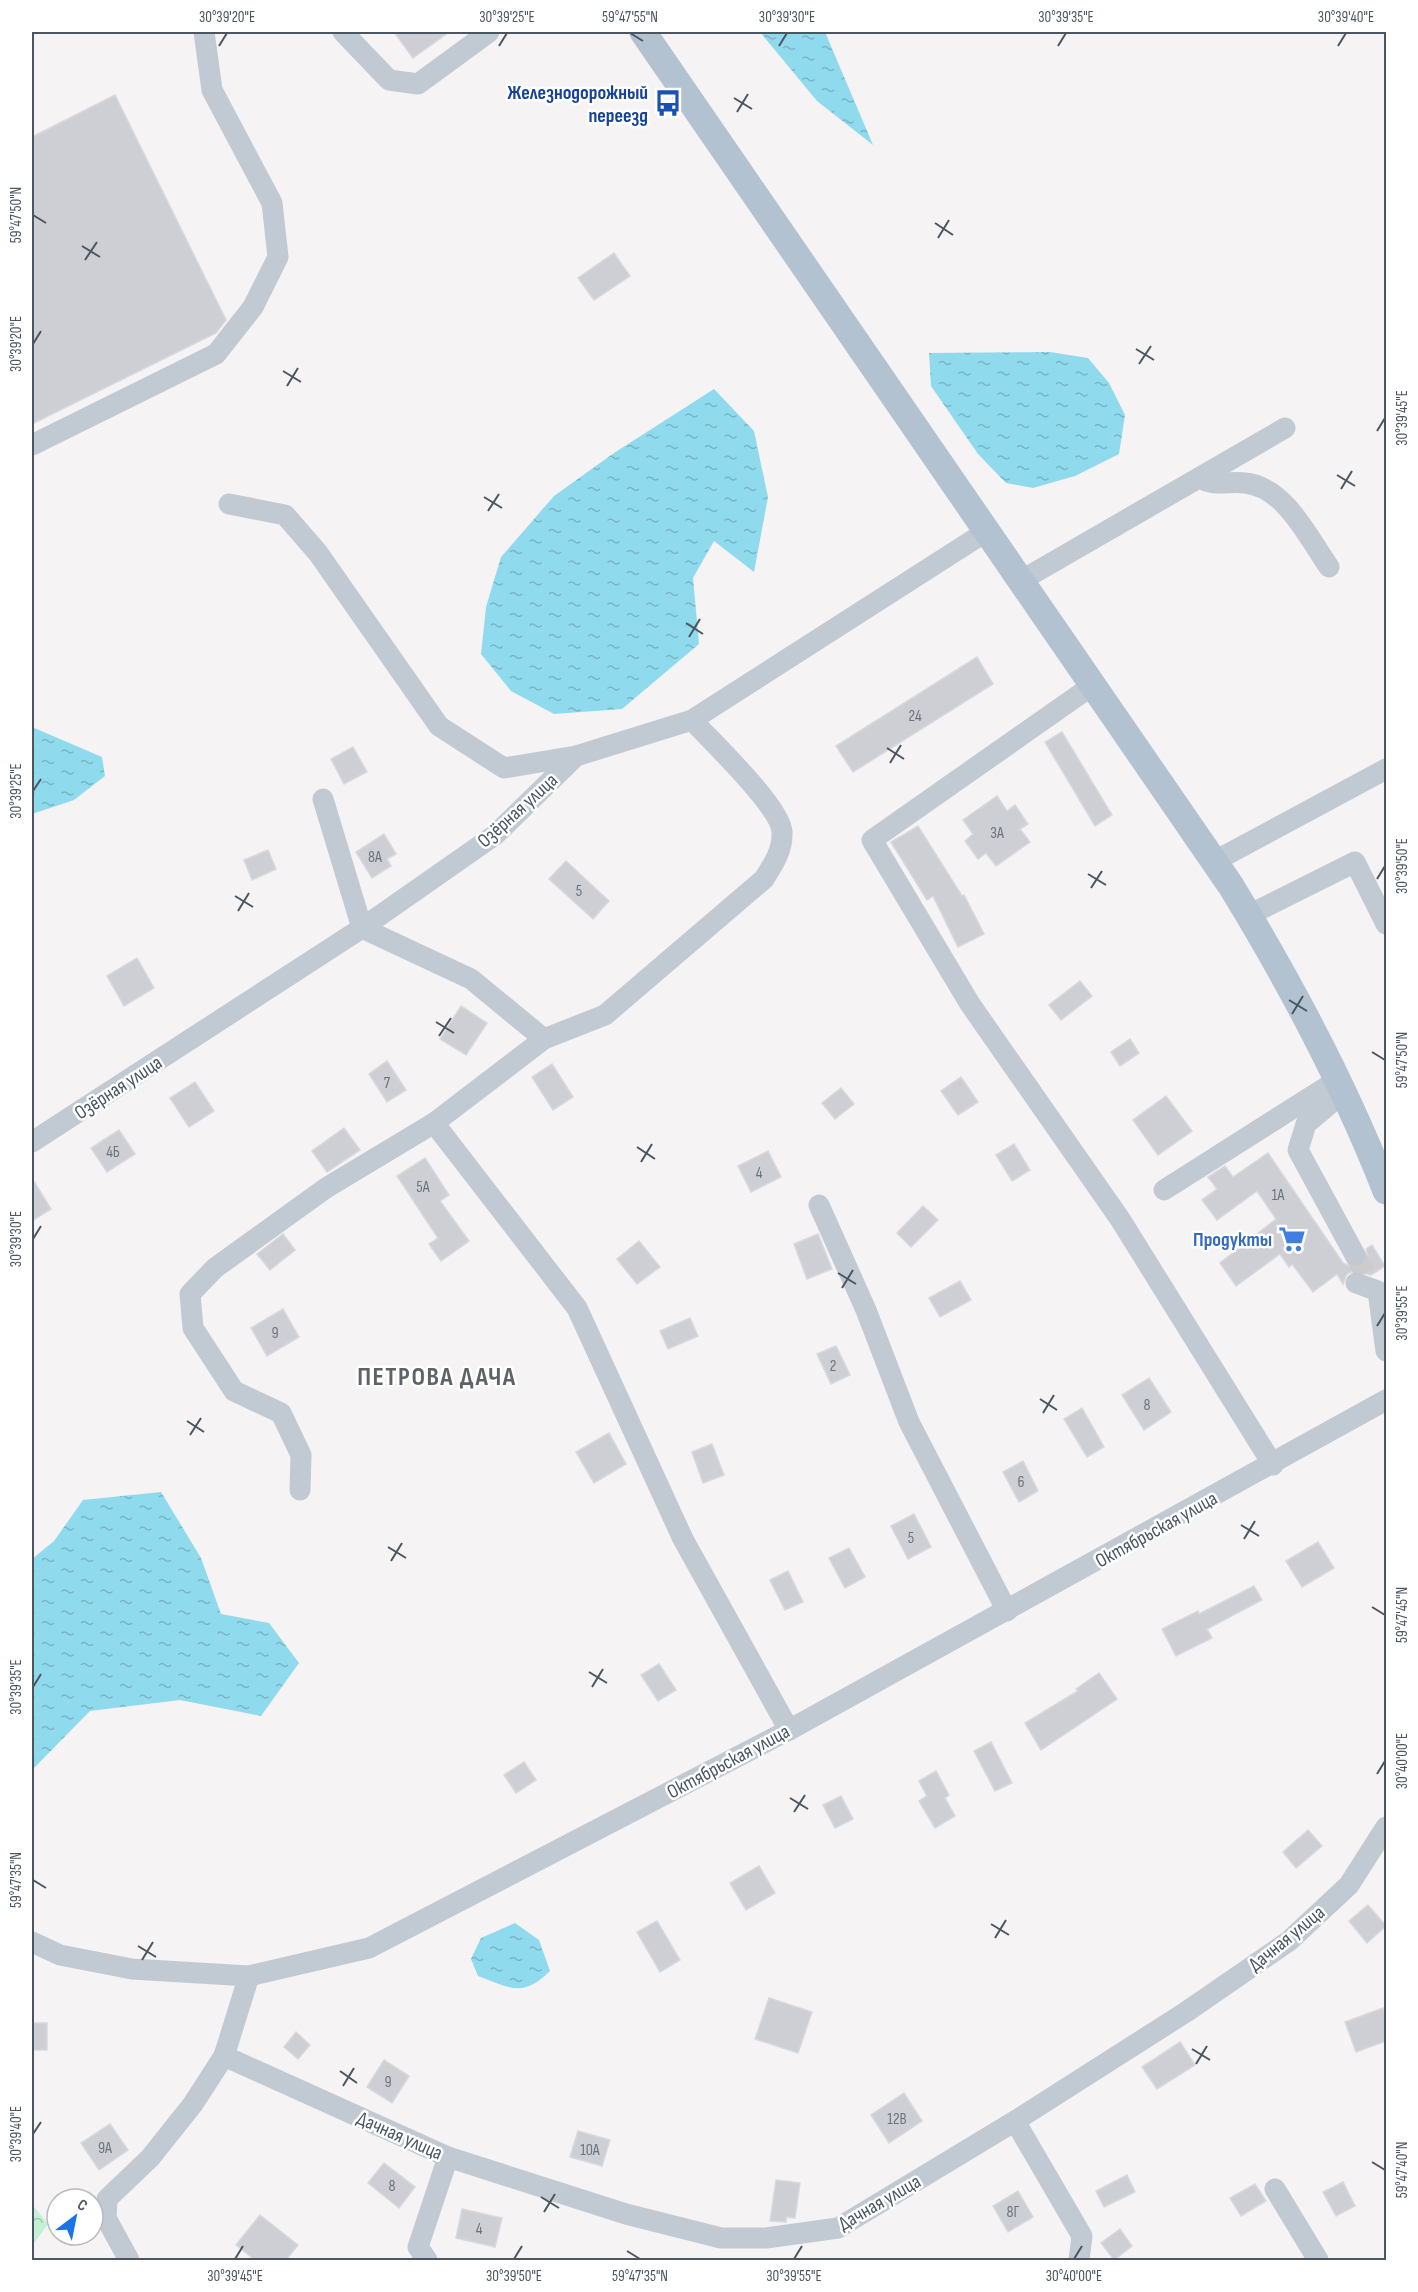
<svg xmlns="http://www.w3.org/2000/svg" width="1418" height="2292" viewBox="0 0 1418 2292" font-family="'Sofia Sans Condensed',sans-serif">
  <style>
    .forest { fill: url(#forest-crowns) }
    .water { fill: url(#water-ripples) }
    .building { fill: #cdcfd5; stroke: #d7d9de; stroke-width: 1.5 }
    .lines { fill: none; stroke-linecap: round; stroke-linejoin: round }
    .minor-tunnel { stroke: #caccce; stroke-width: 21; stroke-dasharray: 21 10; stroke-linecap: butt }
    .minor { stroke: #c1cad2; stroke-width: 21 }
    .major { stroke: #b3c2d1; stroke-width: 27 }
    .ticks { fill: none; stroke: #4a5661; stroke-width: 2 }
    .labels { text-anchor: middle; stroke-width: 5; stroke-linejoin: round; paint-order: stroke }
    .number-label { font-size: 16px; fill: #6b747e }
    .transit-label { font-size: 20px; font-weight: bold; fill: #164399; stroke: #fff; text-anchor: end }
    .street-label { font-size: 20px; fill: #4a5661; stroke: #fff }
    .shop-label { font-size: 20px; font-weight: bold; fill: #366cbe; stroke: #fff; text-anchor: end }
    .district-label { font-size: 26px; font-weight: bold; letter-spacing: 1.5px; fill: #5f6368; stroke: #fff }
    .neatline { fill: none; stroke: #4a5661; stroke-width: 2 }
    .ticks-label { font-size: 15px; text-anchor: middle; fill: #4a5661 }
  </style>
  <defs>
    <pattern id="forest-crowns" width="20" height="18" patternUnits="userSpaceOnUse" patternTransform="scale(1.5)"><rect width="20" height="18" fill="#c3f1d5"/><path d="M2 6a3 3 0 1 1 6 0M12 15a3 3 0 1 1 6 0" fill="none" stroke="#a0c6b0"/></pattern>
    <pattern id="water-ripples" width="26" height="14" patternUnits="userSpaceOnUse" patternTransform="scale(1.5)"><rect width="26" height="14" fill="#90daee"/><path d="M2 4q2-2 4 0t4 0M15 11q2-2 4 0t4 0" fill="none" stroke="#78b4c4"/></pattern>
  </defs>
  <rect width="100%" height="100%" fill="#f5f3f3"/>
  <!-- forest -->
  <path class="forest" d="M32 2204 48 2224 32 2246Z"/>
  <!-- water -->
  <g class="water">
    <path d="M760 32H825L873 145 817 101Z"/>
    <path d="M1050 352 1088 358 1109 383 1125 415 1119 454 1075 476 1033 488 1006 483 978 454 931 386 929 353Z"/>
    <path d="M714 389 754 431 768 497 754 572 714 541 693 578 699 644 622 709 554 714 511 691 481 654 486 607 501 557 554 496 614 453Z"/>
    <path d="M32 727 102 757 105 776 74 800 32 814Z"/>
    <path d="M161 1492 201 1558 221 1614 269 1623 299 1663 261 1716 180 1700 90 1711 32 1770V1559L54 1541 83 1500Z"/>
    <path d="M515 1923 539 1940 550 1971C523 1998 510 1988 478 1976L471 1959 481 1938Z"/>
  </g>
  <!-- building -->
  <g class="building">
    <path d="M394 32H449L413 58Z"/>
    <path d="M115 95 226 320 216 333 32 424V137Z"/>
    <path d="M614 253 630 276 594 300 578 278Z"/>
    <path d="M977 657 993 684 853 772 836 746Z"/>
    <path d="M1062 732 1112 815 1095 826 1045 742Z"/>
    <path d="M353 747 367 772 344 784 331 759Z"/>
    <path d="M997 796 1007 811 1015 805 1028 824 1020 829 1030 842 996 866 986 853 978 859 965 841 973 834 963 820Z"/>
    <path d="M918 826 962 896 964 895 984 934 958 947 933 896 927 900 891 842Z"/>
    <path d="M384 834 396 854 387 859 391 866 372 878 356 852Z"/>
    <path d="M268 850 276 869 252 880 244 860Z"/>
    <path d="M566 861 609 901 593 919 549 879Z"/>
    <path d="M137 958 154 988 124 1006 107 976Z"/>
    <path d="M1080 981 1092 996 1061 1020 1049 1005Z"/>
    <path d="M461 1006 487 1023 466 1055 440 1039Z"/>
    <path d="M1130 1039 1139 1053 1120 1066 1111 1052Z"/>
    <path d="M387 1061 406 1090 387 1102 369 1074Z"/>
    <path d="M552 1064 573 1097 553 1110 532 1077Z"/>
    <path d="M961 1077 978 1102 958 1115 941 1091Z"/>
    <path d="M195 1082 214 1111 189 1127 170 1098Z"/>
    <path d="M841 1088 854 1104 835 1119 822 1103Z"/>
    <path d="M1166 1096 1192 1131 1158 1155 1133 1120Z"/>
    <path d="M344 1128 360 1150 327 1172 312 1151Z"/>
    <path d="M119 1130 135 1154 107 1172 91 1148Z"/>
    <path d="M1014 1144 1030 1170 1012 1181 996 1155Z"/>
    <path d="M768 1151 781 1177 751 1192 738 1166Z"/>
    <path d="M1268 1153 1343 1263 1354 1268 1362 1266 1368 1256 1366 1249 1372 1245 1385 1266 1371 1275 1353 1271 1347 1274 1343 1284 1337 1274 1313 1292 1292 1264 1289 1267 1280 1254 1236 1286 1220 1263 1276 1219 1257 1191 1217 1220 1202 1200 1217 1189 1208 1177 1225 1166 1233 1177Z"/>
    <path d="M425 1158 449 1195 440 1201 469 1241 441 1261 429 1244 438 1238 397 1176Z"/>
    <path d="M32 1178 51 1209 32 1221Z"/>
    <path d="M923 1206 938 1220 911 1247 897 1233Z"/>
    <path d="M283 1234 295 1250 270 1270 257 1254Z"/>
    <path d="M818 1234 832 1269 807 1279 794 1244Z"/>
    <path d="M639 1241 660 1267 637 1284 617 1259Z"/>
    <path d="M960 1281 971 1300 940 1317 929 1298Z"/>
    <path d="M283 1309 299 1337 267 1356 251 1328Z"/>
    <path d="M690 1318 698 1336 668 1349 660 1331Z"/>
    <path d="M836 1346 850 1375 831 1384 817 1354Z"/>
    <path d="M1149 1378 1171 1412 1144 1430 1122 1395Z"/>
    <path d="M1082 1408 1104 1447 1087 1457 1064 1419Z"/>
    <path d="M609 1433 626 1464 594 1483 576 1452Z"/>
    <path d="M712 1444 724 1475 703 1483 692 1452Z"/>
    <path d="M1023 1461 1038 1491 1019 1502 1003 1472Z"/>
    <path d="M914 1514 931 1547 908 1559 891 1526Z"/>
    <path d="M1318 1542 1334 1568 1302 1587 1286 1561Z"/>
    <path d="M849 1548 865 1577 845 1588 829 1558Z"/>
    <path d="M788 1571 803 1602 785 1610 770 1580Z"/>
    <path d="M1254 1586 1262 1600 1207 1629 1212 1638 1176 1656 1162 1629 1198 1611 1199 1614Z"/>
    <path d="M659 1664 676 1690 658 1701 641 1675Z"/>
    <path d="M1099 1673 1117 1699 1041 1750 1025 1723 1078 1691 1076 1689Z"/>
    <path d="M991 1742 1012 1783 995 1791 974 1751Z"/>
    <path d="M524 1762 536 1780 516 1793 504 1775Z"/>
    <path d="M936 1771 949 1795 945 1798 955 1816 935 1828 919 1801 927 1796 919 1781Z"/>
    <path d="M841 1796 853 1819 835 1828 823 1805Z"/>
    <path d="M1308 1830 1322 1846 1296 1868 1283 1852Z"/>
    <path d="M759 1866 775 1893 746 1910 730 1883Z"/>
    <path d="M1368 1905 1386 1926 1367 1943 1349 1921Z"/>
    <path d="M657 1921 680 1960 660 1972 637 1932Z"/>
    <path d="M769 1998 812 2012 798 2053 755 2039Z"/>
    <path d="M1383 2008 1386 2017V2041L1356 2052 1345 2022Z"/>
    <rect x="32" y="2023" width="15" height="27"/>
    <path d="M296 2032 310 2045 298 2059 284 2047Z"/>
    <path d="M1180 2042 1195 2065 1157 2089 1142 2067Z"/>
    <path d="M384 2060 409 2076 392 2103 367 2087Z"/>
    <path d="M904 2093 922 2121 889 2143 871 2115Z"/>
    <path d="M110 2124 128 2150 99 2170 81 2143Z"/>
    <path d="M578 2131 610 2140 602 2166 570 2157Z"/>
    <path d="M384 2163 415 2187 399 2208 368 2183Z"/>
    <path d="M1127 2175 1135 2192 1104 2207 1096 2191Z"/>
    <path d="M776 2180 800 2183 795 2218 786 2217V2222L770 2221Z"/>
    <path d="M1343 2182 1355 2206 1336 2216 1323 2192Z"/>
    <path d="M1255 2184 1266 2201 1241 2216 1230 2198Z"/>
    <path d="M1018 2191 1033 2217 1008 2232 993 2206Z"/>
    <path d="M462 2209 502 2218 495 2247 456 2238Z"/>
    <path d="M260 2215 298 2245 286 2260H255L236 2245Z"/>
    <path d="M1120 2229 1132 2246 1114 2260 1101 2243Z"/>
  </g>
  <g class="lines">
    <!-- minor-tunnel -->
    <path class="minor-tunnel" d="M1355 1255 1367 1277"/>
    <!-- minor -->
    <g class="minor">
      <path d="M343 32 389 80 418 84 489 32"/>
      <path d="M32 445 216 354 253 307 278 257 272 203 212 90 204 32"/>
      <path d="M1200 478C1214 487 1229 481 1245 483 1285 487 1308 537 1329 567"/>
      <path d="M229 504 285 515 318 553 439 726 504 768 576 756"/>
      <path d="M1022 580 1285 428"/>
      <path d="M1093 685 872 840 970 1004 1120 1219 1273 1465"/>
      <path d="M323 799 362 928 471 979 544 1039"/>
      <path d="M1215 861 1386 769"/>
      <path d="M1249 915 1355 862 1386 924"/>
      <path d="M1345 1091 1306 1124 1298 1150 1355 1255"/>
      <path d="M434 1123 577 1308 683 1539 789 1730"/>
      <path d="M32 1142 362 928 495 835 576 756 692 720 987 531"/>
      <path d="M1164 1190 1339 1079"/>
      <path d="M819 1205 866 1310 909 1422 1007 1611"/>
      <path d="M1356 1283 1378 1291 1386 1351"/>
      <path d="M300 1490 301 1455 281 1413 234 1391 193 1328 190 1294 215 1268 326 1188 434 1123 544 1039 605 1015 764 879C773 865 783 850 782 832 781 807 712 742 692 720"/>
      <path d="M32 1942 60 1955 132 1969 249 1976 369 1948 789 1730 1386 1400"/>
      <path d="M249 1976 224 2056 448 2157 626 2214 721 2238H766L838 2228 1015 2121 1186 2012 1289 1941 1349 1885 1386 1827"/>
      <path d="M1015 2121 1082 2236 1079 2260"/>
      <path d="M1275 2189 1318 2260"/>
      <path d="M129 2260 106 2218 107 2199 150 2158 193 2104 224 2056"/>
      <path d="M427 2260 418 2247 448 2157"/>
    </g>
    <!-- major -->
    <path class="major" d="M643 32 1231 886C1291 984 1344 1084 1386 1191"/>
  </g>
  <!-- ticks -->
  <path class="ticks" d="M630 33 643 41M219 46 227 33M499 46 507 33M779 46 787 33M1058 46 1066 33M1338 46 1346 33M734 98 752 109M737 112 748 94M33 215 46 223M935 223 953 235M938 238 949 220M82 246 100 257M85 260 97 242M33 344 41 331M1136 349 1154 360M1139 364 1151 346M283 371 301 382M287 386 298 368M1377 431 1385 418M1337 475 1355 486M1341 489 1352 471M484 497 502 508M488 511 499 494M686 623 703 634M689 637 700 619M887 748 904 759M890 763 901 745M33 791 41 779M1088 874 1106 885M1377 879 1385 866M1091 888 1102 871M235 896 253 907M238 911 249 893M1289 1000 1307 1011M1292 1014 1303 996M436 1022 454 1033M439 1036 451 1018M1372 1052 1385 1060M637 1147 655 1159M641 1162 652 1144M33 1239 41 1226M838 1273 856 1284M842 1288 853 1270M1377 1326 1385 1313M1040 1399 1057 1410M1043 1413 1054 1395M187 1421 204 1432M190 1435 201 1418M1241 1525 1259 1536M1244 1539 1255 1521M388 1547 406 1558M391 1561 402 1543M1372 1607 1385 1615M589 1672 607 1683M33 1687 41 1674M592 1687 603 1669M1377 1774 1385 1761M790 1798 808 1809M794 1812 805 1795M33 1880 46 1888M991 1924 1009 1935M995 1938 1006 1920M138 1946 156 1957M142 1960 153 1942M1192 2049 1210 2060M1196 2064 1207 2046M340 2071 357 2083M343 2086 354 2068M33 2134 41 2122M1372 2162 1385 2170M541 2197 559 2208M544 2212 555 2194M627 2251 640 2259M235 2259 243 2246M514 2259 522 2246M794 2259 802 2246M1074 2259 1082 2246"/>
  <!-- icons -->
  <defs>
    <symbol id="bus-bare" viewBox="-9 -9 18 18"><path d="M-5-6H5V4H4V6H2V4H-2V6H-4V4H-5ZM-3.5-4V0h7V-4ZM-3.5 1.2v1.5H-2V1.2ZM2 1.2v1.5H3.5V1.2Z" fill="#1a4fb4" stroke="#fff" stroke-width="2.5" paint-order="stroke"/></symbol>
    <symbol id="supermarket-bare" viewBox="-9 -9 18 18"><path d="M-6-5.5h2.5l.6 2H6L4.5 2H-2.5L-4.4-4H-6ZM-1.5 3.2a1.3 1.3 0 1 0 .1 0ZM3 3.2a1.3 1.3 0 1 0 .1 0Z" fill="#3f7fe0" stroke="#fff" stroke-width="2.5" paint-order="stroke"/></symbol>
  </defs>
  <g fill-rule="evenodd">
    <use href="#bus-bare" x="649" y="84" width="38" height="38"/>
    <use href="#supermarket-bare" x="1273" y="1220" width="38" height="38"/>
  </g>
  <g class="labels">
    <!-- number labels -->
    <g class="number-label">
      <text x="915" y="721">24</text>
      <text x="997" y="838">3А</text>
      <text x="375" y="862">8А</text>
      <text x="579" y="896">5</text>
      <text x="387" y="1088">7</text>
      <text x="113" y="1157">4Б</text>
      <text x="759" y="1178">4</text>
      <text x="423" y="1192">5А</text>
      <text x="1278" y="1200">1А</text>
      <text x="275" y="1338">9</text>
      <text x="833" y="1371">2</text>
      <text x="1147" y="1410">8</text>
      <text x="1021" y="1487">6</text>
      <text x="911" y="1543">5</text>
      <text x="388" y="2087">9</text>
      <text x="897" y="2124">12В</text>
      <text x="105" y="2153">9А</text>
      <text x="590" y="2155">10А</text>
      <text x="392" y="2191">8</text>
      <text x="1013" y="2217">8Г</text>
      <text x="479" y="2234">4</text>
    </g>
    <!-- transit labels -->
    <g class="transit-label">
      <text x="648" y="99">Железнодорожный<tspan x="648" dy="23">переезд</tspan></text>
    </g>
    <!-- street labels -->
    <g class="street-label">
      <text transform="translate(517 810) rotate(-42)" y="7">Озёрная улица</text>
      <text transform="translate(118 1087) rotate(-33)" y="7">Озёрная улица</text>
      <text transform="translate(1156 1529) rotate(-29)" y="7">Октябрьская улица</text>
      <text transform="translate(728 1761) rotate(-28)" y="7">Октябрьская улица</text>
      <text transform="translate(1286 1938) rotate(-39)" y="7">Дачная улица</text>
      <text transform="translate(400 2135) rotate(24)" y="7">Дачная улица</text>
      <text transform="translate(879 2202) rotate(-30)" y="7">Дачная улица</text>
    </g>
    <!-- shop labels -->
    <g class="shop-label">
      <text x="1272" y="1246">Продукты</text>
    </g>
    <!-- district labels -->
    <g class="district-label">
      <text x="437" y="1385">ПЕТРОВА ДАЧА</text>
    </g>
  </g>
  <!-- border -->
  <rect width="1418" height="2292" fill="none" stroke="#ffffff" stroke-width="66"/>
  <!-- north arrow -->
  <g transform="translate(75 2217) rotate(32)"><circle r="28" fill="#ffffff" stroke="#b7bbc0" stroke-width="1.5"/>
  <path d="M0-4.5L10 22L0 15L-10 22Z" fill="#1a73e8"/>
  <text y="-9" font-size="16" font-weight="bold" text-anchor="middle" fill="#4a5661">С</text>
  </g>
  <rect x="33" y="33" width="1352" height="2226" class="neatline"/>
  <g class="ticks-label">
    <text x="227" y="22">30°39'20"E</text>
    <text x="507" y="22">30°39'25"E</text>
    <text x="630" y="22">59°47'55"N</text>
    <text x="787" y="22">30°39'30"E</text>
    <text x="1066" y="22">30°39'35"E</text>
    <text x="1346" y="22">30°39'40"E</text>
    <text transform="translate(16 215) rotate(-90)" y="5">59°47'50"N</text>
    <text transform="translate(16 344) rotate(-90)" y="5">30°39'20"E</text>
    <text transform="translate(1402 418) rotate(-90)" y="5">30°39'45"E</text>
    <text transform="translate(16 791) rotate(-90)" y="5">30°39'25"E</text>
    <text transform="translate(1402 866) rotate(-90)" y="5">30°39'50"E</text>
    <text transform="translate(1402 1060) rotate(-90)" y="5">59°47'50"N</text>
    <text transform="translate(16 1239) rotate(-90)" y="5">30°39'30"E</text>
    <text transform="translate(1402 1313) rotate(-90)" y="5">30°39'55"E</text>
    <text transform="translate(1402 1615) rotate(-90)" y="5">59°47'45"N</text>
    <text transform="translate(16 1687) rotate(-90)" y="5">30°39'35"E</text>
    <text transform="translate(1402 1761) rotate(-90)" y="5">30°40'00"E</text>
    <text transform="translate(16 1880) rotate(-90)" y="5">59°47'35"N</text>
    <text transform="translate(16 2134) rotate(-90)" y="5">30°39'40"E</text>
    <text transform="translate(1402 2170) rotate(-90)" y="5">59°47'40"N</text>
    <text x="235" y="2281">30°39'45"E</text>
    <text x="514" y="2281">30°39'50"E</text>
    <text x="640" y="2281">59°47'35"N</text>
    <text x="794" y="2281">30°39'55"E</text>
    <text x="1074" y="2281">30°40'00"E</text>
  </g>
</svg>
